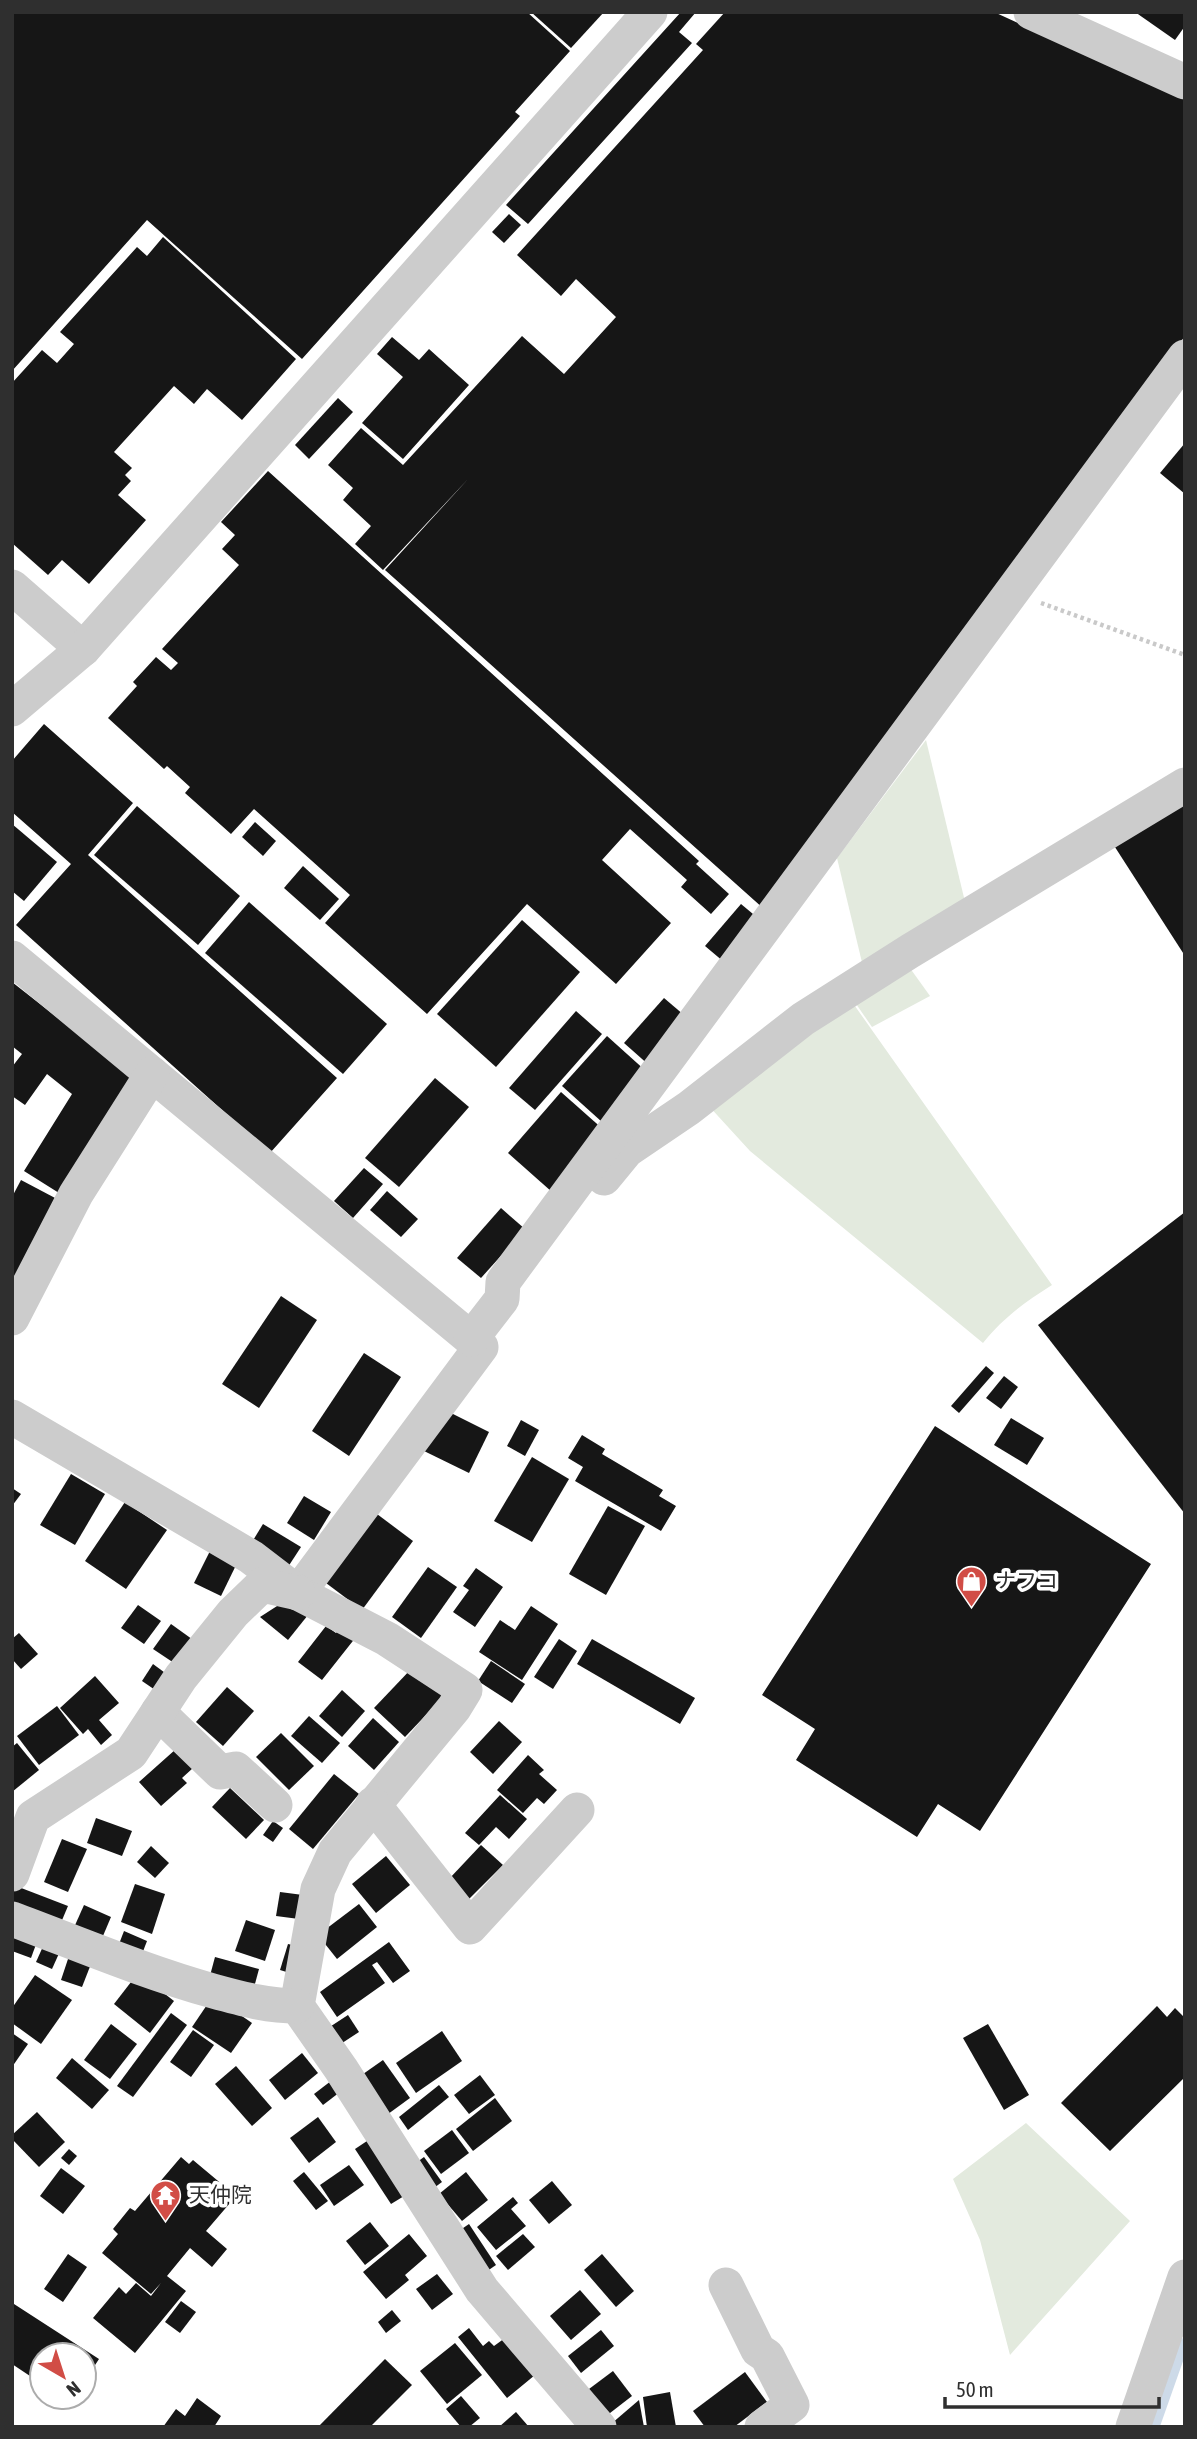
<svg xmlns="http://www.w3.org/2000/svg" width="1197" height="2439" viewBox="0 0 1197 2439" font-family="'Asap Condensed','Noto Sans JP',sans-serif">
  <style>
    .green { fill: #e3eade }
    .lines { fill: none; stroke-linecap: round; stroke-linejoin: round }
    .stream { stroke: #cddae8; stroke-width: 9 }
    .building { fill: #161616 }
    .path { stroke: #c9c9c9; stroke-width: 4.5; stroke-dasharray: 3.5 3.5; stroke-linecap: butt }
    .minor { stroke: #ccc; stroke-width: 35 }
    .labels { text-anchor: middle; stroke-width: 7; stroke-linejoin: round; paint-order: stroke }
    .poi-label { font-size: 21px; fill: #2f2f2f; stroke: #fff; text-anchor: start }
  </style>
  <rect width="100%" height="100%" fill="#fff"/>
  <!-- green -->
  <g class="green">
    <path d="M926 740 967 910 865 975 837 858Z"/>
    <path d="M907 964 930 996 872 1027 852 998Z"/>
    <path d="M850 999 1052 1285C1025 1302 1003 1318 983 1343L750 1151 707 1104Z"/>
    <path d="M1026 2123 1130 2221 1010 2355 980 2240 953 2179Z"/>
  </g>
  <g class="lines">
    <!-- stream -->
    <path class="stream" d="M1155 2427 1185 2342"/>
  </g>
  <!-- building -->
  <g class="building">
    <path d="M12 12H527L570 51 515 112 520 116 302 359 147 220 12 371Z"/>
    <path d="M531 12H604L571 48Z"/>
    <path d="M681 12H696L679 32 692 43 528 224 506 205Z"/>
    <path d="M725 12H994L1185 99V336L765 910 385 570 469 478 383 570 355 544 371 526 343 500 353 488 328 465 361 428 403 465 522 336 564 374 616 317 576 279 561 296 517 255 703 50 696 44Z"/>
    <path d="M1135 12H1185V26L1175 40Z"/>
    <path d="M509 214 521 225 504 243 492 232Z"/>
    <path d="M163 237 296 359 242 420 207 389 194 404 174 386 114 452 132 468 125 475 131 481 118 495 146 520 89 584 62 560 48 575 12 543V383L42 350 57 363 74 344 60 332 137 247 147 256Z"/>
    <path d="M392 337 419 360 429 349 469 385 403 459 362 423 403 377 377 354Z"/>
    <path d="M338 398 353 412 309 459 295 445Z"/>
    <path d="M1185 443V494L1160 473Z"/>
    <path d="M268 471 699 861 696 864 729 894 711 914 681 887 687 880 630 829 602 860 671 923 616 984 527 904 427 1014 325 923 350 895 254 809 231 834 185 793 190 787 167 766 164 769 108 718 137 686 133 682 156 657 171 670 178 663 162 649 239 565 222 549 235 535 221 522Z"/>
    <path d="M44 724 133 803 88 855 337 1078 270 1153 16 925 71 864 12 812V761Z"/>
    <path d="M1185 797V956L1113 844Z"/>
    <path d="M137 806 240 896 198 945 94 855Z"/>
    <path d="M255 822 276 841 263 856 242 837Z"/>
    <path d="M12 824 57 862 24 901 12 891Z"/>
    <path d="M303 866 339 899 320 920 284 888Z"/>
    <path d="M249 902 387 1024 343 1074 205 953Z"/>
    <path d="M741 904 759 919 724 962 705 946Z"/>
    <path d="M522 920 580 972 496 1067 437 1014Z"/>
    <path d="M12 982 133 1077 59 1193 24 1171 72 1094 47 1074 25 1105 12 1096V1067L22 1054 12 1046Z"/>
    <path d="M664 998 691 1021 650 1066 624 1043Z"/>
    <path d="M576 1011 602 1034 535 1110 509 1088Z"/>
    <path d="M607 1036 647 1072 602 1122 562 1086Z"/>
    <path d="M435 1078 469 1107 399 1187 365 1158Z"/>
    <path d="M561 1092 605 1131 552 1192 508 1153Z"/>
    <path d="M364 1168 383 1184 353 1218 334 1201Z"/>
    <path d="M21 1180 57 1199 12 1282V1197Z"/>
    <path d="M387 1191 418 1219 401 1237 370 1210Z"/>
    <path d="M501 1208 525 1229 481 1278 457 1258Z"/>
    <path d="M1185 1212V1514L1038 1325Z"/>
    <path d="M281 1296 317 1320 259 1408 222 1384Z"/>
    <path d="M364 1353 401 1377 349 1456 312 1431Z"/>
    <path d="M986 1366 994 1373 959 1413 951 1406Z"/>
    <path d="M1004 1376 1018 1387 1001 1409 986 1398Z"/>
    <path d="M445 1410 489 1432 469 1473 424 1451Z"/>
    <path d="M1011 1418 1044 1438 1027 1465 994 1445Z"/>
    <path d="M521 1420 539 1430 525 1456 507 1446Z"/>
    <path d="M935 1426 1151 1564 980 1831 938 1804 917 1837 796 1760 815 1729 762 1695Z"/>
    <path d="M582 1435 605 1449 602 1454 663 1490 659 1496 676 1506 661 1531 575 1481 583 1467 568 1458Z"/>
    <path d="M532 1457 569 1479 532 1542 494 1521Z"/>
    <path d="M71 1474 105 1494 75 1545 40 1525Z"/>
    <path d="M12 1488 21 1494 12 1506Z"/>
    <path d="M304 1496 331 1512 314 1540 287 1523Z"/>
    <path d="M125 1502 167 1530 126 1589 85 1561Z"/>
    <path d="M608 1506 645 1526 606 1595 569 1574Z"/>
    <path d="M373 1511 413 1541 362 1610 322 1580Z"/>
    <path d="M263 1524 301 1547 286 1570 249 1547Z"/>
    <path d="M214 1543 240 1557 221 1596 194 1583Z"/>
    <path d="M428 1567 457 1587 421 1638 392 1617Z"/>
    <path d="M476 1568 503 1587 475 1627 453 1612 469 1590 463 1586Z"/>
    <path d="M288 1599 308 1615 288 1640 260 1617Z"/>
    <path d="M138 1605 161 1621 144 1644 121 1628Z"/>
    <path d="M531 1606 558 1624 522 1680 479 1652 500 1620 515 1630Z"/>
    <path d="M171 1624 203 1647 186 1671 153 1649Z"/>
    <path d="M326 1626 336 1633 342 1626 356 1637 322 1680 298 1662Z"/>
    <path d="M19 1633 38 1654 21 1669 12 1659V1639Z"/>
    <path d="M559 1639 577 1651 553 1689 534 1677Z"/>
    <path d="M592 1639 695 1698 680 1724 577 1664Z"/>
    <path d="M491 1661 525 1684 512 1703 478 1681Z"/>
    <path d="M153 1664 172 1678 161 1694 142 1681Z"/>
    <path d="M413 1667 444 1696 405 1737 374 1708Z"/>
    <path d="M95 1676 119 1703 99 1720 112 1735 101 1745 88 1729 83 1734 60 1708Z"/>
    <path d="M227 1687 254 1711 223 1746 196 1722Z"/>
    <path d="M342 1690 365 1711 342 1737 319 1716Z"/>
    <path d="M57 1706 79 1735 39 1765 17 1736Z"/>
    <path d="M309 1716 340 1743 322 1763 291 1736Z"/>
    <path d="M373 1718 399 1742 374 1770 348 1746Z"/>
    <path d="M499 1721 522 1742 493 1774 470 1752Z"/>
    <path d="M281 1733 314 1766 289 1790 256 1757Z"/>
    <path d="M17 1743 39 1770 12 1792V1747Z"/>
    <path d="M176 1749 193 1768 182 1778 187 1783 161 1806 139 1782Z"/>
    <path d="M528 1755 544 1770 539 1774 557 1790 544 1804 537 1798 523 1813 497 1790Z"/>
    <path d="M334 1774 359 1794 313 1849 289 1829Z"/>
    <path d="M230 1788 264 1820 246 1839 212 1807Z"/>
    <path d="M500 1795 527 1819 509 1839 496 1827 479 1845 465 1833Z"/>
    <path d="M96 1818 132 1831 122 1856 87 1843Z"/>
    <path d="M273 1821 283 1828 273 1842 263 1835Z"/>
    <path d="M62 1839 87 1849 68 1892 44 1882Z"/>
    <path d="M481 1845 503 1865 469 1899 449 1879Z"/>
    <path d="M151 1846 169 1863 155 1878 137 1862Z"/>
    <path d="M386 1856 410 1885 376 1913 352 1884Z"/>
    <path d="M135 1884 165 1894 152 1934 121 1922Z"/>
    <path d="M16 1886 68 1906 57 1932 12 1914V1896Z"/>
    <path d="M280 1892 303 1895 299 1919 276 1916Z"/>
    <path d="M359 1904 377 1927 337 1959 318 1935Z"/>
    <path d="M84 1905 111 1917 100 1943 72 1932Z"/>
    <path d="M246 1920 275 1930 265 1961 235 1951Z"/>
    <path d="M12 1930 38 1939 31 1958 12 1951Z"/>
    <path d="M124 1931 147 1941 142 1954 119 1944Z"/>
    <path d="M45 1942 61 1949 52 1969 36 1962Z"/>
    <path d="M389 1942 410 1971 393 1983 377 1962 372 1965 385 1983 337 2017 320 1992Z"/>
    <path d="M288 1944 301 1947 293 1974 280 1970Z"/>
    <path d="M69 1956 91 1964 82 1987 61 1980Z"/>
    <path d="M215 1957 259 1969 252 1995 208 1983Z"/>
    <path d="M138 1973 174 2001 150 2033 114 2004Z"/>
    <path d="M35 1975 72 2000 41 2044 12 2023V2008Z"/>
    <path d="M213 1996 252 2023 231 2053 192 2027Z"/>
    <path d="M1157 2006 1167 2017 1175 2008 1185 2018V2077L1110 2151 1061 2103Z"/>
    <path d="M171 2013 187 2025 133 2097 117 2086Z"/>
    <path d="M348 2015 359 2032 333 2049 322 2032Z"/>
    <path d="M111 2024 137 2044 110 2079 84 2060Z"/>
    <path d="M988 2024 1029 2095 1004 2110 963 2038Z"/>
    <path d="M193 2030 214 2045 191 2077 170 2062Z"/>
    <path d="M442 2031 462 2061 416 2093 396 2063Z"/>
    <path d="M12 2033 28 2044 12 2067Z"/>
    <path d="M302 2053 318 2073 285 2100 269 2080Z"/>
    <path d="M72 2058 109 2090 92 2109 56 2078Z"/>
    <path d="M383 2060 410 2098 384 2117 356 2079Z"/>
    <path d="M236 2066 272 2108 252 2126 215 2084Z"/>
    <path d="M480 2075 495 2095 469 2114 454 2095Z"/>
    <path d="M331 2081 340 2092 323 2105 314 2094Z"/>
    <path d="M439 2085 449 2097 408 2130 399 2117Z"/>
    <path d="M495 2098 512 2121 473 2151 456 2129Z"/>
    <path d="M37 2112 65 2142 39 2167 12 2139V2135Z"/>
    <path d="M318 2117 336 2142 309 2163 290 2138Z"/>
    <path d="M452 2130 469 2153 441 2174 424 2151Z"/>
    <path d="M373 2137 409 2193 391 2204 355 2149Z"/>
    <path d="M69 2149 77 2156 69 2165 61 2158Z"/>
    <path d="M181 2157 189 2164 193 2160 236 2196 206 2231 227 2249 212 2267 190 2248 167 2276 186 2291 135 2353 93 2318 119 2287 126 2294 136 2283 151 2296 161 2283 151 2294 102 2253 118 2234 113 2229 130 2208 135 2211Z"/>
    <path d="M424 2157 442 2182 427 2193 409 2168Z"/>
    <path d="M349 2165 364 2185 334 2206 320 2185Z"/>
    <path d="M61 2168 85 2186 63 2214 40 2196Z"/>
    <path d="M304 2172 328 2201 316 2210 293 2181Z"/>
    <path d="M466 2172 488 2200 462 2221 439 2194Z"/>
    <path d="M552 2181 572 2205 549 2224 529 2200Z"/>
    <path d="M513 2197 518 2203 511 2209 526 2226 496 2250 477 2227Z"/>
    <path d="M370 2222 389 2246 365 2265 346 2241Z"/>
    <path d="M469 2224 496 2265 480 2276 453 2235Z"/>
    <path d="M409 2234 427 2256 405 2275 409 2280 386 2299 363 2272Z"/>
    <path d="M523 2234 535 2247 508 2270 496 2256Z"/>
    <path d="M68 2254 87 2267 63 2302 44 2289Z"/>
    <path d="M602 2254 634 2291 616 2307 584 2270Z"/>
    <path d="M437 2274 453 2294 432 2310 416 2289Z"/>
    <path d="M580 2290 601 2314 571 2340 550 2316Z"/>
    <path d="M181 2301 196 2312 180 2333 165 2322Z"/>
    <path d="M14 2304 99 2359 84 2382V2355H42V2384L12 2364V2307Z"/>
    <path d="M392 2310 401 2321 386 2333 378 2322Z"/>
    <path d="M469 2328 483 2346 489 2341 494 2346 505 2338 535 2375 507 2398 458 2337Z"/>
    <path d="M601 2330 614 2346 581 2373 568 2356Z"/>
    <path d="M455 2343 482 2375 447 2404 420 2371Z"/>
    <path d="M385 2359 412 2385 370 2427H318Z"/>
    <path d="M613 2371 632 2396 601 2420 581 2395Z"/>
    <path d="M745 2372 767 2402 734 2427H705L693 2411Z"/>
    <path d="M670 2392 676 2427H647L643 2397Z"/>
    <path d="M461 2396 480 2418 469 2427H461L446 2409Z"/>
    <path d="M197 2398 221 2416 214 2427H163L176 2409 185 2416Z"/>
    <path d="M639 2400 644 2427H613L611 2424Z"/>
    <path d="M516 2412 529 2427H499Z"/>
  </g>
  <g class="lines">
    <!-- path -->
    <path class="path" d="M1041 603 1185 655"/>
    <!-- minor -->
    <g class="minor">
      <path d="M1031 12 1185 82"/>
      <path d="M12 587 83 649"/>
      <path d="M12 709 83 649 650 12"/>
      <path d="M12 958 481 1347 298 1593"/>
      <path d="M604 1178 627 1150 689 1108 803 1019 910 951 1185 785"/>
      <path d="M12 1318 76 1194 152 1074"/>
      <path d="M471 1339 502 1299 503 1282 1185 357"/>
      <path d="M12 1417 251 1557 298 1593 387 1639 465 1690 454 1708 335 1852 318 1889 297 2006 341 2069 482 2290 599 2427"/>
      <path d="M158 1712 220 1772 236 1769 275 1805"/>
      <path d="M373 1804 470 1927 577 1810"/>
      <path d="M12 1874 33 1817 131 1753 181 1677 233 1613 262 1585 298 1593"/>
      <path d="M12 1919C79 1944 145 1972 213 1991 242 1999 268 2006 297 2006"/>
      <path d="M726 2285 758 2350 767 2356 792 2405 762 2427"/>
      <path d="M1133 2427 1185 2277"/>
    </g>
  </g>
  <!-- icons -->
  <defs>
    <symbol id="shop-pin" viewBox="-11 -11 22 30"><path d="M0 17L-7.5 6A9.5 9.5 0 1 1 7.5 6Z" fill="#d14d46" stroke="#fff"/><path d="M-5-2.5h2.3a2.7 3.5 0 0 1 5.4 0H5L5.5 6h-11ZM-1.5-2.5h3a1.5 2.3 0 0 0-3 0Z" fill="#fff"/></symbol>
    <symbol id="temple-pin" viewBox="-11 -11 22 30"><path d="M0 17L-7.5 6A9.5 9.5 0 1 1 7.5 6Z" fill="#d14d46" stroke="#fff"/><path d="M0-6L5-2H3V0L6.5 2.5H4V6H1.5V3h-3V6H-4V2.5H-6.5L-3 0V-2H-5Z" fill="#fff"/></symbol>
  </defs>
  <g fill-rule="evenodd">
    <use href="#shop-pin" x="954" y="1564" width="35" height="47"/>
    <use href="#temple-pin" x="148" y="2178" width="35" height="47"/>
  </g>
  <g class="labels">
    <!-- poi labels -->
    <g class="poi-label">
      <text x="995" y="1588">ナフコ</text>
      <text x="189" y="2202">天仲院</text>
    </g>
  </g>
  <!-- border -->
  <rect width="1197" height="2439" fill="none" stroke="#2f2f2f" stroke-width="28"/>
  <!-- north arrow -->
  <g transform="translate(63 2376) rotate(141)"><circle r="33" fill="#ffffff" stroke="#acacac" stroke-width="2"/>
  <path d="M0-5L12 26L0 18L-12 26Z" fill="#d14d46"/>
  <text y="-10" font-size="19" font-weight="bold" text-anchor="middle" fill="#2f2f2f">N</text>
  </g>
  <!-- scale -->
  <path d="M945 2397v10h214v-10" fill="none" stroke="#2f2f2f" stroke-width="3.5"/>
  <text x="956" y="2397" font-size="21" fill="#2f2f2f" stroke="#ffffff" stroke-width="5" paint-order="stroke">50 m</text>
</svg>
